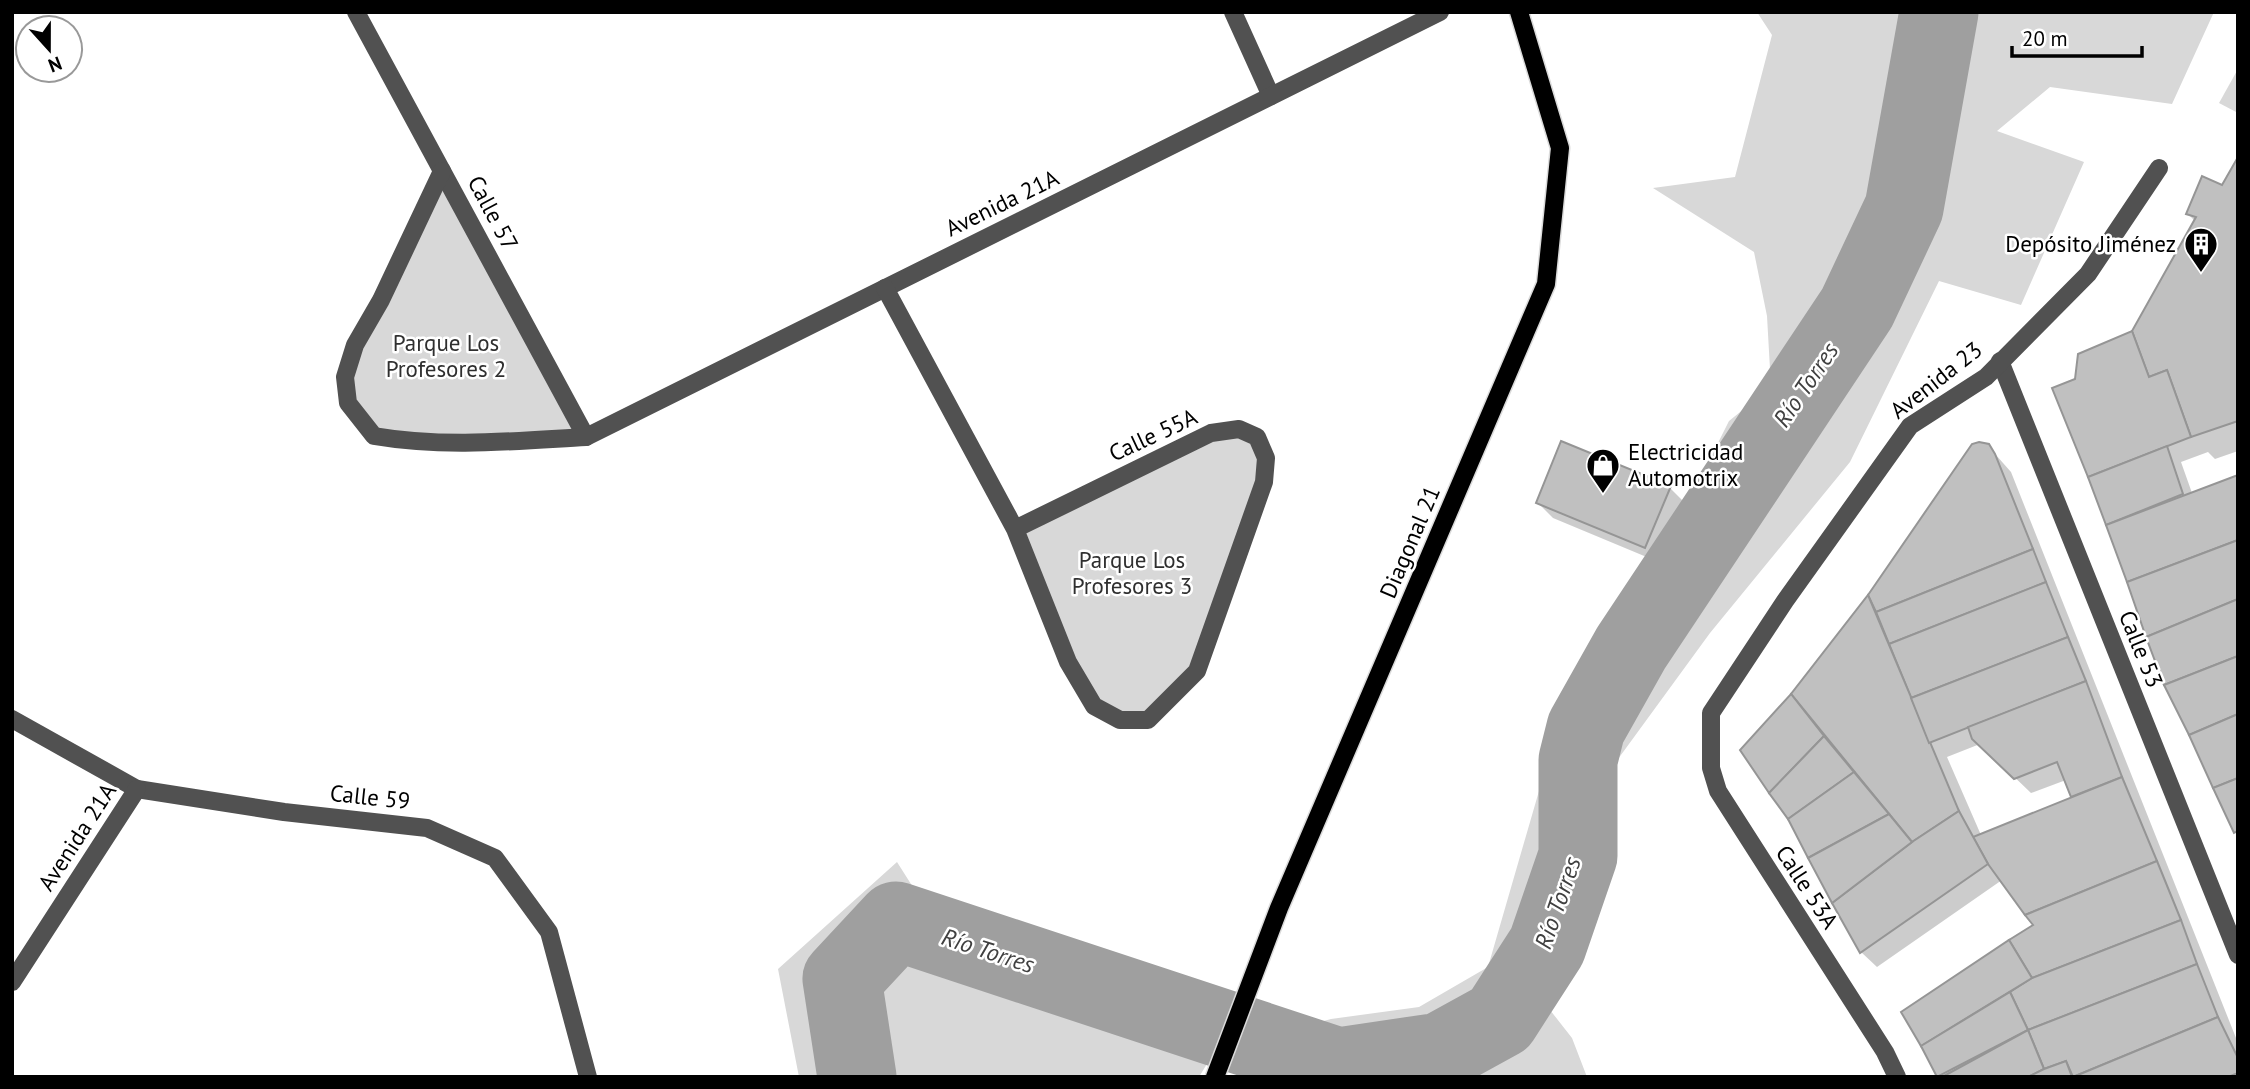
<svg xmlns="http://www.w3.org/2000/svg" width="2250" height="1089" viewBox="0 0 2250 1089" font-family="'PT Sans',sans-serif">
  <style>
    .green { fill: #d8d8d8 }
    .shadow { fill: #0003; fill-rule: evenodd }
    .lines { fill: none; stroke-linecap: round; stroke-linejoin: round }
    .river { stroke: #9f9f9f; stroke-width: 79 }
    .building { fill: #c0c0c0; stroke: #959595; stroke-width: 2 }
    .major-casing { stroke: #dbdbdb; stroke-width: 21 }
    .minor { stroke: #515151; stroke-width: 18 }
    .major { stroke: #000; stroke-width: 18 }
    .labels { text-anchor: middle; stroke-width: 5; stroke-linejoin: round; paint-order: stroke }
    .street-label { font-size: 23px; fill: #000; stroke: #fff }
    .poi-label { font-size: 23px; fill: #000; stroke: #fff; text-anchor: end }
    .park-label { font-size: 23px; fill: #2f2f2f; stroke: #fff }
    .water-label { font-size: 24px; font-style: italic; fill: #404040; stroke: #fff }
  </style>
  <rect width="100%" height="100%" fill="#fff"/>
  <!-- green -->
  <g class="green">
    <path d="M1757 12H2214L2172 104 2050 87 1997 131 2084 162 2021 305 1939 281 1850 462 1710 633 1610 770 1590 851 1543 1001 1572 1038 1587 1077H1286L1302 1027 1331 1019 1419 1007 1488 967 1559 722 1621 636 1729 421 1771 387 1767 316 1754 252 1653 188 1735 177 1772 35Z"/>
    <path d="M2238 69V113L2219 103Z"/>
    <path d="M442 171 586 437 374 436 348 403 355 345Z"/>
    <path d="M1239 429 1266 458 1197 671 1148 720 1094 706 1015 529Z"/>
    <path d="M897 862 923 903 1241 1008 1199 1077H799L778 969Z"/>
  </g>
  <!-- shadow -->
  <g class="shadow">
    <path d="M2238 161V451L2215 459 2208 452 2181 462 2192 493 2238 476V837L2166 684 2090 476 2077 380 2133 332 2195 221 2188 214 2223 187Z"/>
    <path d="M1562 443 1670 488 1686 504 1661 563 1553 518 1538 503Z"/>
    <path d="M1988 446 2011 472 2238 1043V1077H1939L1903 1013 2036 925 2002 880 1877 967 1861 952 1789 818 1743 750 1793 695ZM1980 744 2031 793 2066 780 2073 798 1981 835 1947 757Z"/>
  </g>
  <g class="lines">
    <!-- river -->
    <path class="river" d="M857 1077 842 979 896 921 1338 1067 1440 1052 1500 1019 1547 946 1578 856V760L1586 728 1631 648 1857 308 1904 208 1939 12"/>
  </g>
  <!-- building -->
  <g class="building">
    <path d="M2238 157V421L2191 437 2167 370 2149 377 2132 331 2196 217 2186 214 2202 176 2222 185Z"/>
    <path d="M2132 331 2149 377 2167 370 2191 437 2088 477 2052 388 2075 379 2078 354Z"/>
    <path d="M1561 441 1671 486 1645 548 1536 503Z"/>
    <path d="M1979 442 1989 444 1995 454 2033 549 1876 612 1868 595 1972 444Z"/>
    <path d="M2167 446 2183 494 2106 525 2088 477Z"/>
    <path d="M2238 475V540L2127 582 2106 525Z"/>
    <path d="M2238 540V599L2146 637 2127 582Z"/>
    <path d="M2033 549 2046 582 1889 644 1876 612Z"/>
    <path d="M2046 582 2068 637 1911 698 1889 644Z"/>
    <path d="M1868 595 1959 811 1912 842 1791 694Z"/>
    <path d="M2238 599V656L2164 685 2146 637Z"/>
    <path d="M2068 637 2086 681 1929 743 1911 698Z"/>
    <path d="M2238 656V714L2189 735 2164 685Z"/>
    <path d="M2086 681 2122 777 2071 797 2057 762 2014 779 1972 739 1968 727Z"/>
    <path d="M1791 694 1824 736 1769 793 1740 750Z"/>
    <path d="M2238 714V778L2213 788 2189 735Z"/>
    <path d="M1824 736 1854 772 1788 819 1769 793Z"/>
    <path d="M1854 772 1889 814 1808 858 1788 819Z"/>
    <path d="M2122 777 2157 861 2025 915 1988 864 1973 837Z"/>
    <path d="M2238 778V831L2234 833 2213 788Z"/>
    <path d="M1959 811 1988 864 1860 953 1832 903 1912 842Z"/>
    <path d="M1889 814 1912 842 1832 903 1808 858Z"/>
    <path d="M2157 861 2181 920 2032 978 2009 940 2033 925 2025 915Z"/>
    <path d="M2181 920 2197 964 2028 1030 2010 992 2032 978Z"/>
    <path d="M2009 940 2032 978 1921 1046 1901 1012Z"/>
    <path d="M2197 964 2218 1017 2073 1077 2066 1061 2044 1069 2028 1030Z"/>
    <path d="M2010 992 2028 1030 1937 1077 1921 1046Z"/>
    <path d="M2218 1017 2238 1058V1073L2228 1077H2073Z"/>
    <path d="M2028 1030 2044 1069 2028 1077H1942Z"/>
    <path d="M2066 1061 2072 1077H2028L2044 1069Z"/>
  </g>
  <g class="lines">
    <defs>
      <path id="major" d="M1215 1077 1279 908 1546 284 1560 148 1519 12"/>
    </defs>
    <!-- major casing -->
    <use href="#major" class="major-casing"/>
    <!-- minor -->
    <g class="minor">
      <path d="M356 12 586 437"/>
      <path d="M1233 12 1271 96"/>
      <path d="M442 171 381 300 355 345 345 377 348 403 374 436C444 448 515 441 586 437L1440 12"/>
      <path d="M885 288 1015 529 1068 662 1094 706 1120 720H1148L1197 671 1264 482 1266 458 1257 437 1239 429 1211 433 1015 529"/>
      <path d="M2000 361 2238 955"/>
      <path d="M12 719 137 789 284 812 427 828 495 858 549 932 588 1077"/>
      <path d="M12 982 137 789"/>
      <path d="M1897 1077 1885 1052 1718 791 1711 768V713L1785 601 1910 426 1986 377 2088 274 2159 168"/>
    </g>
    <!-- major -->
    <use href="#major" class="major"/>
  </g>
  <!-- icons -->
  <defs>
    <symbol id="building-pin" viewBox="-11 -11 22 30"><path d="M0 17L-7.5 6A9.5 9.5 0 1 1 7.5 6Z" fill="#000" stroke="#fff"/><path d="M-4-6H4V6H1V3H-1V6H-4ZM-2.5-4.3h1.7v1.8h-1.7ZM.8-4.3h1.7v1.8H.8ZM-2.5-1h1.7V.8h-1.7ZM.8-1h1.7V.8H.8Z" fill="#fff"/></symbol>
    <symbol id="shop-pin" viewBox="-11 -11 22 30"><path d="M0 17L-7.5 6A9.5 9.5 0 1 1 7.5 6Z" fill="#000" stroke="#fff"/><path d="M-5-2.5h2.3a2.7 3.5 0 0 1 5.4 0H5L5.5 6h-11ZM-1.5-2.5h3a1.5 2.3 0 0 0-3 0Z" fill="#fff"/></symbol>
  </defs>
  <g fill-rule="evenodd">
    <use href="#building-pin" x="2182" y="225" width="38" height="52"/>
    <use href="#shop-pin" x="1584" y="446" width="38" height="52"/>
  </g>
  <g class="labels">
    <!-- street labels -->
    <g class="street-label">
      <text transform="translate(1002 203) rotate(-26)" y="8">Avenida 21A</text>
      <text transform="translate(493 213) rotate(62)" y="8">Calle 57</text>
      <text transform="translate(1936 380) rotate(-38)" y="8">Avenida 23</text>
      <text transform="translate(1153 435) rotate(-25)" y="8">Calle 55A</text>
      <text transform="translate(1410 542) rotate(-67)" y="8">Diagonal 21</text>
      <text transform="translate(2141 649) rotate(68)" y="8">Calle 53</text>
      <text transform="translate(370 797) rotate(6)" y="8">Calle 59</text>
      <text transform="translate(77 837) rotate(-57)" y="8">Avenida 21A</text>
      <text transform="translate(1807 887) rotate(57)" y="8">Calle 53A</text>
    </g>
    <!-- poi labels -->
    <g class="poi-label">
      <text x="2176" y="252">Depósito Jiménez</text>
      <text x="1628" y="460" text-anchor="start">Electricidad<tspan x="1628" dy="26">Automotrix</tspan></text>
    </g>
    <!-- park labels -->
    <g class="park-label">
      <text x="446" y="351">Parque Los<tspan x="446" dy="26">Profesores 2</tspan></text>
      <text x="1132" y="568">Parque Los<tspan x="1132" dy="26">Profesores 3</tspan></text>
    </g>
    <!-- water labels -->
    <g class="water-label">
      <text transform="translate(1806 385) rotate(-56)" y="8">Río Torres</text>
      <text transform="translate(1558 903) rotate(-71)" y="8">Río Torres</text>
      <text transform="translate(988 951) rotate(18)" y="8">Río Torres</text>
    </g>
  </g>
  <!-- border -->
  <rect width="2250" height="1089" fill="none" stroke="#000000" stroke-width="28"/>
  <!-- north arrow -->
  <g transform="translate(49 49) rotate(159)"><circle r="33" fill="#ffffff" stroke="#999999" stroke-width="2"/>
  <path d="M0-5L12 26L0 18L-12 26Z" fill="#000000"/>
  <text y="-10" font-size="19" font-weight="bold" text-anchor="middle" fill="#000000">N</text>
  </g>
  <!-- scale -->
  <path d="M2012 46v10h130v-10" fill="none" stroke="#000000" stroke-width="3.5"/>
  <text x="2022" y="46" font-size="21" fill="#000000" stroke="#ffffff" stroke-width="5" paint-order="stroke">20 m</text>
</svg>
